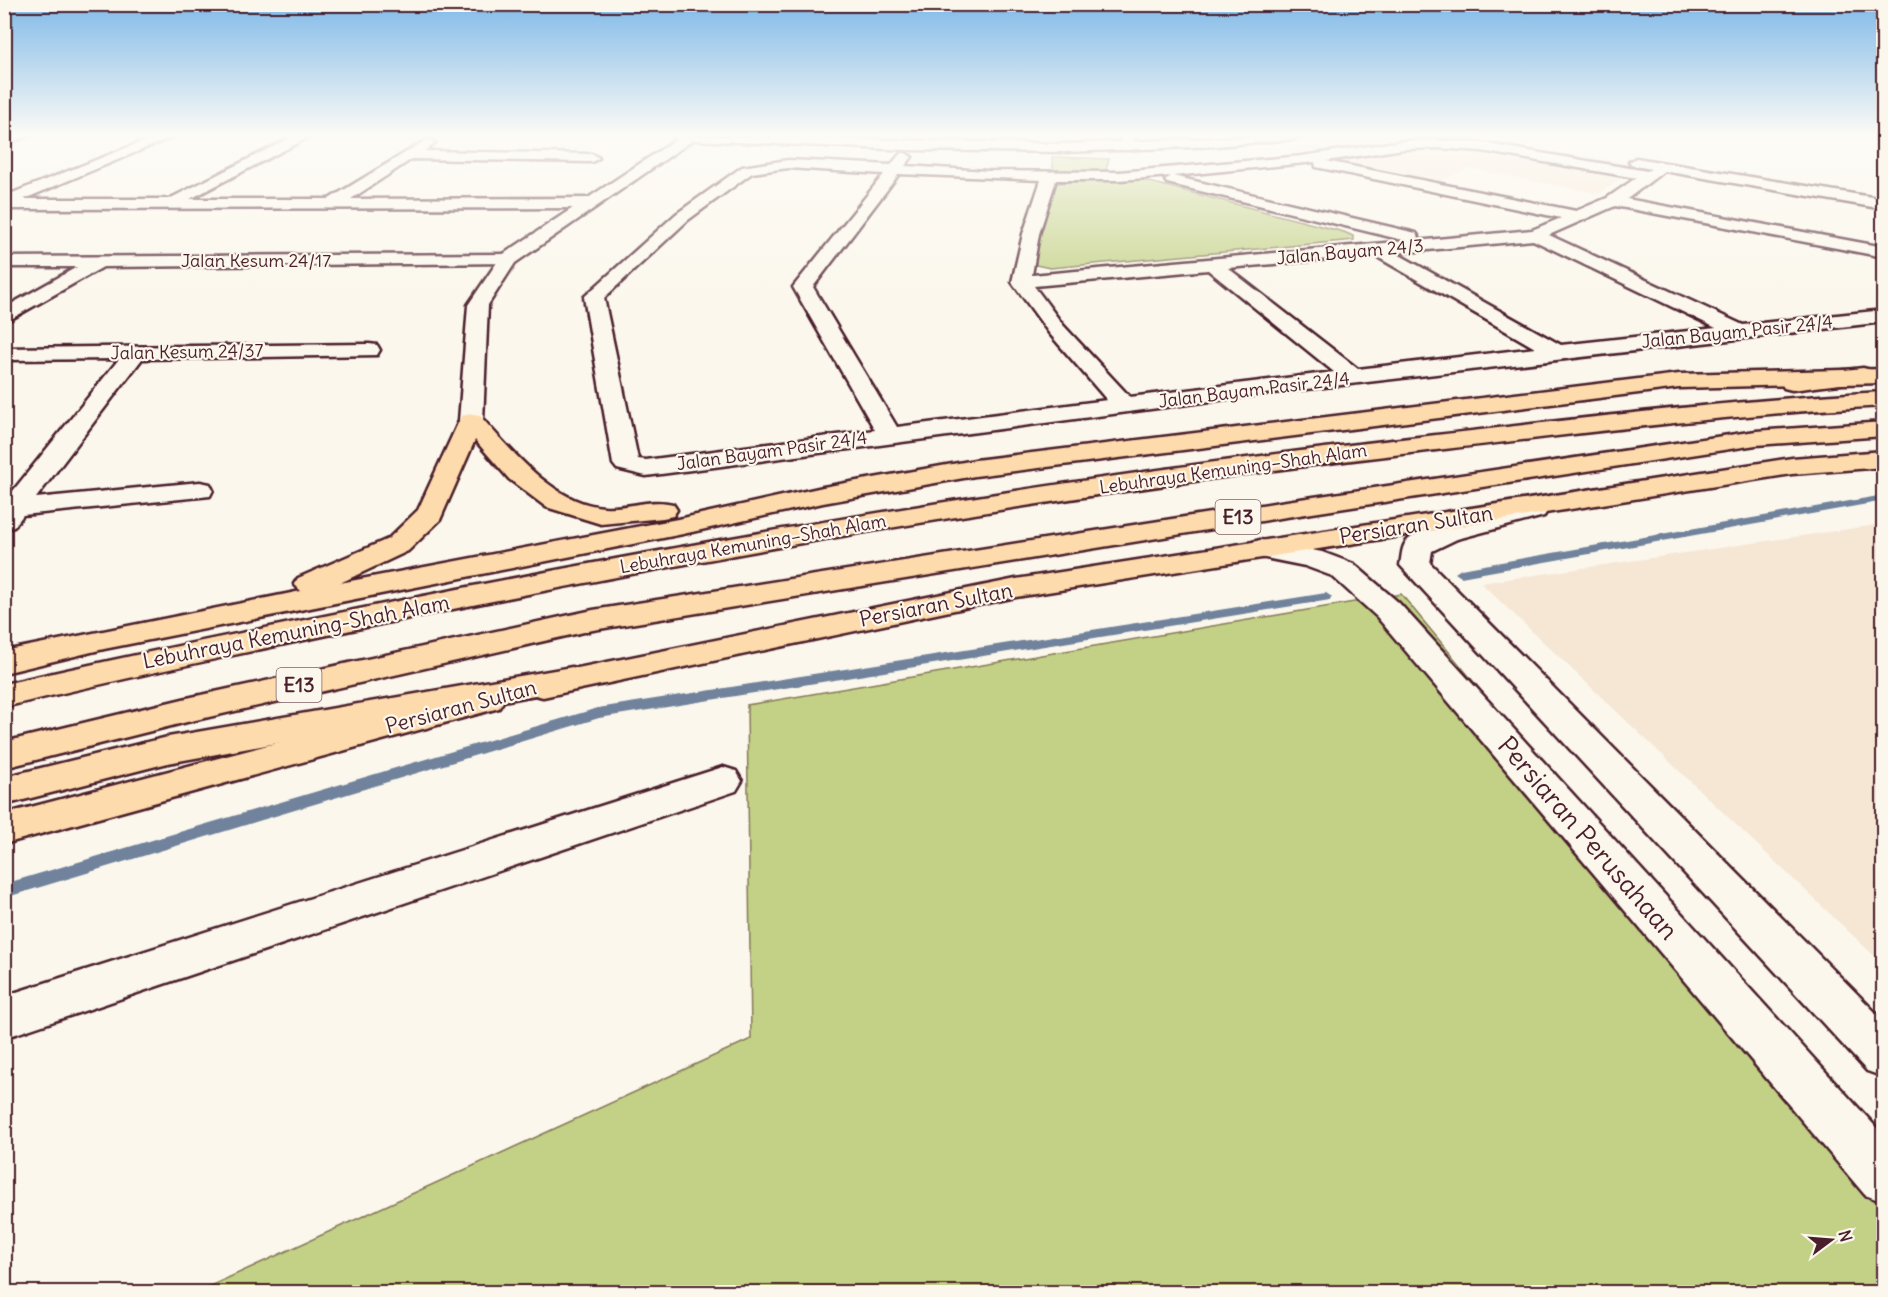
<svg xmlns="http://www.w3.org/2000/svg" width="1888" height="1297" viewBox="0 0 1888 1297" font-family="Delius,sans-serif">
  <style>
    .built { fill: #f6e6d4 }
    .green { fill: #c2d185; stroke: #867858; stroke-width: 1.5 }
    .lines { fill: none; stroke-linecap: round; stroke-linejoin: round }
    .stream { fill: #6f829c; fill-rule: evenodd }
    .minor-casing { stroke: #4a1f2b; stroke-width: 5 }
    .tertiary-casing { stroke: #4a1f2b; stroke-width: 5 }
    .secondary-casing { stroke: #4a1f2b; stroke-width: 5 }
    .primary-casing { stroke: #4a1f2b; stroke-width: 5 }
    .motorway-casing { stroke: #4a1f2b; stroke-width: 5 }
    .minor { fill: #fbf7ec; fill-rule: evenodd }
    .tertiary { fill: #fbf7ec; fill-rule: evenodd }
    .secondary { fill: #fbf7ec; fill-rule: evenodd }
    .primary { fill: #fedbac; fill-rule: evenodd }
    .motorway { fill: #fedbac; fill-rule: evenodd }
    .labels { text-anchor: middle; stroke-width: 4.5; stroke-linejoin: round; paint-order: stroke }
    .far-street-label { font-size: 18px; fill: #4a1f2b; stroke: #fbf7ec }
    .shield { fill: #fbf7ec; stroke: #7f6065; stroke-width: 1.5 }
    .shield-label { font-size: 20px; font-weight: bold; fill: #4a1f2b }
    .street-label { font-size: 21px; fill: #4a1f2b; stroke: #fbf7ec }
    .near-street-label { font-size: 26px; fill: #4a1f2b; stroke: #fbf7ec }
  </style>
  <rect width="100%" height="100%" fill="#fbf7ec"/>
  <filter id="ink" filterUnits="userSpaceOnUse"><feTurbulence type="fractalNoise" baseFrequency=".0167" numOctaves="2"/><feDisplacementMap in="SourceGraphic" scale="12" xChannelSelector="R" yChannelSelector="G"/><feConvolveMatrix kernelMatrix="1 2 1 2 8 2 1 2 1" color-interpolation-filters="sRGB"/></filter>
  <g filter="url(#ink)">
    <!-- built -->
    <g class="built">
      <path d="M1382 135H1458L1640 165 1599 194 1469 168 1438 182 1285 150Z"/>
      <path d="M1883 524H1884L1883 964 1481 583Z"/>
    </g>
    <!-- green -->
    <g class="green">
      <path d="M1052 157 1109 159 1105 173 1054 174Z"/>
      <path d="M1138 179 1344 232 1353 236 1354 240 1050 268 1036 265 1030 260 1055 183Z"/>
      <path d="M1401 594 1883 1176V1292H197L751 1039 747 705Z"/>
    </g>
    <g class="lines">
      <!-- stream -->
      <g class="stream">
        <path d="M1884 495V501L1461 577 1455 573 1461 569Z"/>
        <path d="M1326 593 1332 597 1330 600 599 718 4 898V884L598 708Z"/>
      </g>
      <defs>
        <g id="minor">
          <path d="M10 135H31L4 145V137Z"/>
          <path d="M159 135H177L24 199H169L296 135H313L190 199H329L428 139 435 143 425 151 592 154 599 158 592 162 412 159 351 199 591 198 599 203 591 208 4 209V199H10V194Z"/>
          <path d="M1120 135H1134L1133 150H1123Z"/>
          <path d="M1438 140 1482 143 1647 171 1651 169 1631 165 1629 162 1636 158 1884 199V209L1664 171 1627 199 1884 247V257L1615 206 1549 235 1743 325 1884 310V322L1264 394 646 476 617 469 613 464 584 297 676 214 742 167 788 160 891 165 900 154 905 153 912 157 905 166 988 171 1119 172 1302 156 1403 141ZM1438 148 1482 151 1636 178 1607 198 1576 211 1326 161 1403 149ZM1315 162 1316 167 1321 168 1561 218 1532 230 1416 241 1419 237 1416 233 1173 176ZM788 168 884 174 793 287 875 430 646 460 638 459 604 298 688 220 752 173ZM899 174 1041 180 1023 234 1012 282 1049 333 1107 400 897 427 813 287ZM1171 176 1165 180 1167 183 1407 241 1032 275 1039 234 1056 180H1119ZM1533 240 1716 328 1561 345 1396 253ZM1374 255 1535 348 1358 369 1228 268ZM1208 270 1334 372 1130 397 1063 325 1034 286Z"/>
          <path d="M508 254 514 255 517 259 514 263 103 267 4 323V308L77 267H4V257Z"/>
          <path d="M369 344 377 345 380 350 377 355 142 359 36 498 200 482 210 484 213 490 210 496 23 515 14 527 4 529V502L119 359 4 360V348Z"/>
          <path d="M723 767 736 771 742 781 736 791 4 1038V996Z"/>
        </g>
        <path id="tertiary" d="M672 135 1064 144 1301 135 1294 139 1217 146 1064 152 910 150 693 140 515 263 488 305 483 421 480 426 471 428 462 426 459 421 468 305 502 255 677 139Z"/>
        <g id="secondary">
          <path d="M1534 502 1544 504 1548 510 1544 516 1457 539 1432 551 1430 563 1884 1021V1077L1867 1071 1400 565C1402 557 1401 545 1409 539 1435 521 1501 510 1534 502Z"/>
          <path d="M1260 540 1322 552 1354 564 1399 603 1884 1136V1202L1865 1195 1377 617 1332 576 1305 566 1250 555 1245 549 1250 543Z"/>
        </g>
        <g id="primary">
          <path d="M1884 369V383L1679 388 975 476 823 503 683 534 104 649 4 673V651L301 591 294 584 298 578 388 539 418 510 459 421 462 416 471 414 480 416C511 450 554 504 604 507 627 509 650 498 673 504L677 510 673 516 663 518 601 524 546 507 509 479 475 440 440 520 408 551 340 583 683 518 823 487 975 460 1679 374Z"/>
          <path d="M1884 451V467L1792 474 1016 597 543 697 531 694 526 686 531 678 543 675 1016 579 1792 458Z"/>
          <path d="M487 688 499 692 504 700 499 708 4 844V814Z"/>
        </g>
        <g id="motorway">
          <path d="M1863 368 1871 370 1874 375 1871 380 1792 390 1784 388 1781 383 1784 378 1792 376Z"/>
          <path d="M1884 392V406C1734 414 1585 433 1436 450 1106 488 779 543 453 609 303 640 153 671 4 707V684C157 649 310 619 463 588 786 525 1110 471 1436 435 1585 418 1734 400 1884 392Z"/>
          <path d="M1884 422V436L1756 445 1280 518 593 630 187 722 4 768V742L187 698 593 610 1280 502 1756 431Z"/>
          <path d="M572 667 584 670 589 678 584 686 168 763 4 805V777L168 737Z"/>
        </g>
      </defs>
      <!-- minor casing -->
      <use href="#minor" class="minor-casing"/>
      <!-- tertiary casing -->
      <use href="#tertiary" class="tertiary-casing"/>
      <!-- secondary casing -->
      <use href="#secondary" class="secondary-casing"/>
      <!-- primary casing -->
      <use href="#primary" class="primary-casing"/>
      <!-- motorway casing -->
      <use href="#motorway" class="motorway-casing"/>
      <!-- minor -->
      <use href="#minor" class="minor"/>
      <!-- tertiary -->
      <use href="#tertiary" class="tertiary"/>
      <!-- secondary -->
      <use href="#secondary" class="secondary"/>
      <!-- primary -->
      <use href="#primary" class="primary"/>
      <!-- motorway -->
      <use href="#motorway" class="motorway"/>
    </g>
  </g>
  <!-- sky -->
  <linearGradient id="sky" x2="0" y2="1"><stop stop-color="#81bae8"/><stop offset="0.43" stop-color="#fdfbf6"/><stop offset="1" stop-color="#fdfbf6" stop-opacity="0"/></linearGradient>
  <rect width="1888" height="316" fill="url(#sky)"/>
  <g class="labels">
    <!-- far-street labels -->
    <g class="far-street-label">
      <text transform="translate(1350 252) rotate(-5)" y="6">Jalan Bayam 24/3</text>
      <text x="256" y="267">Jalan Kesum 24/17</text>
      <text transform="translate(1737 332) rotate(-6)" y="6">Jalan Bayam Pasir 24/4</text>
      <text transform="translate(187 352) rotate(-1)" y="6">Jalan Kesum 24/37</text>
      <text transform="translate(1254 390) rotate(-7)" y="6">Jalan Bayam Pasir 24/4</text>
      <text transform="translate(772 451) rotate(-8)" y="6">Jalan Bayam Pasir 24/4</text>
      <text transform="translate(1233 469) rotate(-8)" y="6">Lebuhraya Kemuning–Shah Alam</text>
      <text transform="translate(753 544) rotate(-10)" y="6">Lebuhraya Kemuning–Shah Alam</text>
    </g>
    <!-- shield labels -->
    <g class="shield">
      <rect x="1215.5" y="500" width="45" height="34" rx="4.5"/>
      <rect x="276.5" y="668" width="45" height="34" rx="4.5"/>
    </g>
    <g class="shield-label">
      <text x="1238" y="524">E13</text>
      <text x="299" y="692">E13</text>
    </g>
    <!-- street labels -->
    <g class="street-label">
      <text transform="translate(1416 525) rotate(-9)" y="7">Persiaran Sultan</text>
      <text transform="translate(936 605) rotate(-11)" y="7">Persiaran Sultan</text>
      <text transform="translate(296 632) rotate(-11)" y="7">Lebuhraya Kemuning-Shah Alam</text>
      <text transform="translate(461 707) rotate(-15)" y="7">Persiaran Sultan</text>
    </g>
    <!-- near-street labels -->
    <g class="near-street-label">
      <text transform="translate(1588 838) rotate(49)" y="9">Persiaran Perusahaan</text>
    </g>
  </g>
  <!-- margin -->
  <rect width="1888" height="1297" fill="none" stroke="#fbf7ec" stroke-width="24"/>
  <rect x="12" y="12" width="1864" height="1273" fill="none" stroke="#4a1f2b" stroke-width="2" filter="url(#ink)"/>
  <!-- north arrow -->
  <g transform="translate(1831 1240) rotate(74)" stroke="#fbf7ec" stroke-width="4.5" paint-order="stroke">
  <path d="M0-4.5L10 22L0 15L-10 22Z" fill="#4a1f2b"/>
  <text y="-9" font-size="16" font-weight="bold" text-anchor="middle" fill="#4a1f2b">N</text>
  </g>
</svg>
